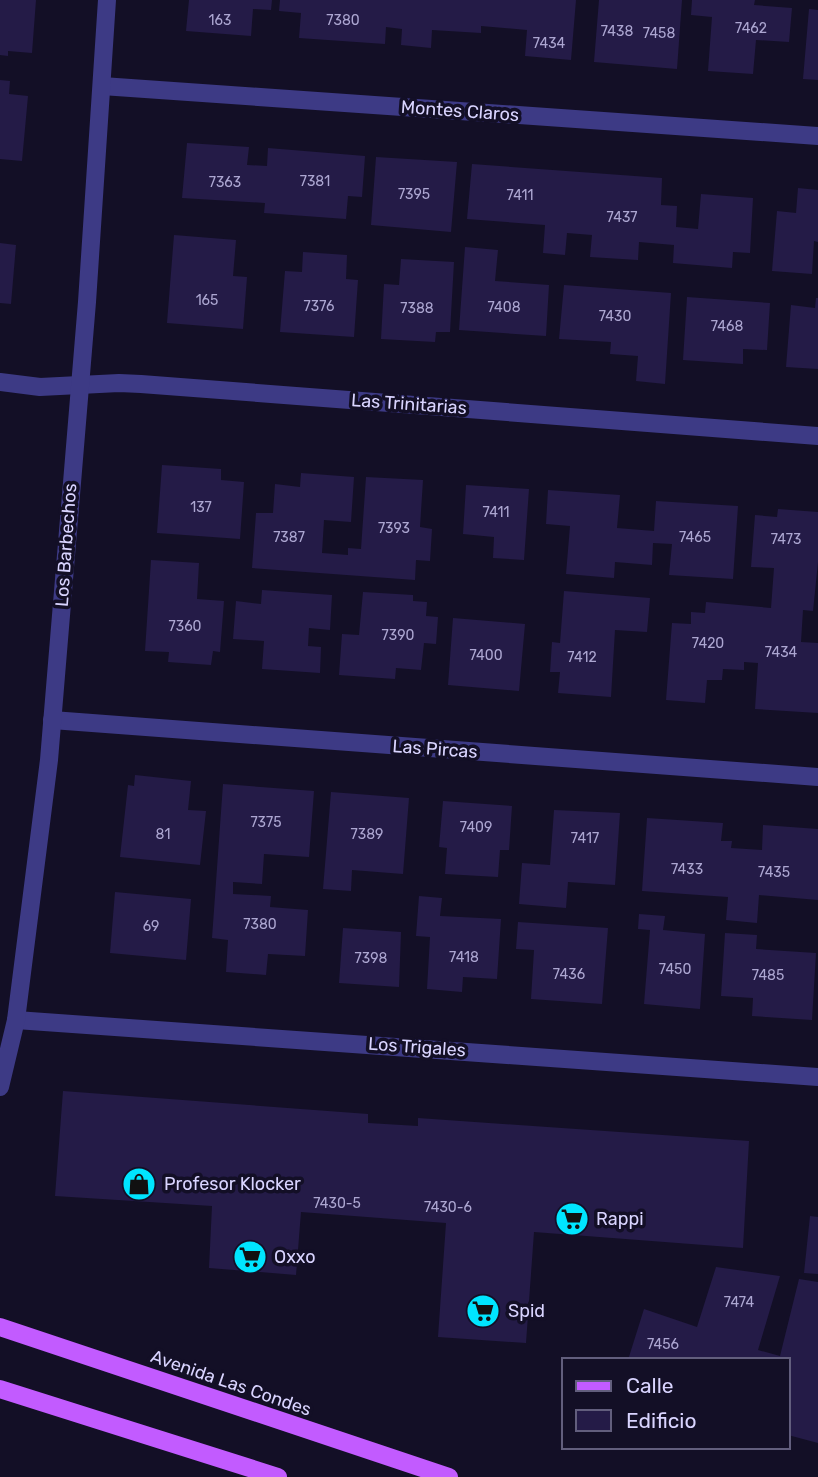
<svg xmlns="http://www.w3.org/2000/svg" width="818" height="1477" viewBox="0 0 818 1477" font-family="Rubik,sans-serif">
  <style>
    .building { fill: #241b47 }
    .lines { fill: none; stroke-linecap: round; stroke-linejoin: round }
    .street { stroke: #3d3a85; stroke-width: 18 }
    .primary { stroke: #c25bff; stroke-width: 18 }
    .labels { text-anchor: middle; stroke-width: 7; stroke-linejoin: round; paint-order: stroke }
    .number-label { font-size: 14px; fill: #aca6d1 }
    .street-label { font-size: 18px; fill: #d9d4ff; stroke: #130f26 }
    .poi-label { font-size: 18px; fill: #d9d4ff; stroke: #130f26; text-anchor: start }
  </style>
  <rect width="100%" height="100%" fill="#130f26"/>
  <!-- building -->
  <g class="building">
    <path d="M0 0H36L32 53 8 51V56L0 55Z"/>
    <path d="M189 0H272L271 10 253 9 251 36 186 31Z"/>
    <path d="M280 0H576L571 60 525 56 527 30 481 26V33L432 30 431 48 401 45 402 29 386 27 385 44 299 38 301 13 279 11Z"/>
    <path d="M599 0H682L677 69 594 62Z"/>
    <path d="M692 0H755L754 5 792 8 789 42 756 40 753 74 708 71 712 17 691 15Z"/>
    <path d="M809 9 818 10V80L803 79Z"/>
    <path d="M0 80 10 81 9 94 28 96 22 161 0 159Z"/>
    <path d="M187 143 249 147 247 165 267 166 268 148 365 156 362 197 348 196 346 219 264 213 265 203 182 198Z"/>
    <path d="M376 157 457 162 451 232 371 225Z"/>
    <path d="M472 164 662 178 661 205 677 206 676 227 698 229 701 194 753 198 750 253 733 252 732 268 673 263 674 245 639 242 638 260 590 257 592 235 567 233 565 255 543 253 545 225 467 219Z"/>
    <path d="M798 188 818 190V242L814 241 812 274 772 271 777 211 796 213Z"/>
    <path d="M174 235 236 240 233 276 247 277 243 329 167 323Z"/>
    <path d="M0 243 16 245 11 304 0 303Z"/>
    <path d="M465 247 498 250 495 281 549 285 546 336 459 330Z"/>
    <path d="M303 252 347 255 346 279 358 280 354 337 280 332 285 271 302 272Z"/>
    <path d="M401 259 454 262 450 332H436L435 342 381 339 384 284 399 285Z"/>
    <path d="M564 285 671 293 665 384 636 381 638 356 610 354 611 342 559 339Z"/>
    <path d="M687 297 770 303 767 350 743 349V364L683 360Z"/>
    <path d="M816 298H818V369L786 367 791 305 815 308Z"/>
    <path d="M162 465 221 469V480L244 482 240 539 157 533Z"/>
    <path d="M301 473 354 477 351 522 324 520 322 553 348 555V548L361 549 366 477 423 480 420 527 432 529 430 561 416 560 415 580 252 568 256 513H273L275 484 300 487Z"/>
    <path d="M466 485 529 489 524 560 493 558 494 537 463 534Z"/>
    <path d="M548 490 620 495 617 528 654 531 656 501 738 506 733 579 669 575 672 544 653 543 652 565 615 562 614 578 566 574 570 526 546 524Z"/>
    <path d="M778 509 818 512V562L813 611 803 610 801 642 818 643V713L755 709 758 663 744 662V670L723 669 722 680H707L705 703 666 700 672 623 691 624V612L705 613 706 602 771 608 774 568 751 567 755 515 777 517Z"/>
    <path d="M151 560 199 563 197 599 224 601 220 652 213 651 211 665 168 662 169 652 145 651Z"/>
    <path d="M262 590 332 595 330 630 309 628 308 646 321 647 320 673 262 669 264 641 233 639 236 601 261 604Z"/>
    <path d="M564 591 650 598 647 632 615 630 611 697 558 693 560 672H550L552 642 560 643Z"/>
    <path d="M363 592 413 595V601L427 602 426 616 438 617 436 644 424 643 421 670 396 668 395 679 339 675 342 634 359 635Z"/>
    <path d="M453 618 525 624 519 691 448 685Z"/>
    <path d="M135 775 191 781 188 810 206 811 200 865 120 857 128 785 134 786Z"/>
    <path d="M223 784 314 791 309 857 264 854 262 884 233 882V894L271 896 270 907 308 910 305 956 268 954 266 975 226 972 228 940 212 938Z"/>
    <path d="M331 792 409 798 403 874 352 870 351 891 323 889Z"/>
    <path d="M443 801 512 806 509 850H500L498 877 445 874 447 848 439 847Z"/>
    <path d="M554 810 620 813 615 885 568 882 566 908 519 904 522 863 550 865Z"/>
    <path d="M647 818 723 823 721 841H732L731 848 762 850 763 825 818 829V900L759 895 757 923 726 920 728 897 642 891Z"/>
    <path d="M115 892 191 899 186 960 110 953Z"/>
    <path d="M419 896 442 898 440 916 501 919 497 979 463 977 462 992 427 989 430 937 416 936Z"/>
    <path d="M639 914 665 916 663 930 705 934 700 1009 644 1004 650 930 638 929Z"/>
    <path d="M518 922 608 928 602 1004 531 999 534 950 516 949Z"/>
    <path d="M343 928 401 932 399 987 339 983Z"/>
    <path d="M725 933 757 935 756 949 816 953 812 1020 752 1016 753 998 721 996Z"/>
    <path d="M63 1091 368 1114V1123L418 1126V1118L749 1141 743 1248 534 1232 526 1343 438 1337 446 1223 301 1212 296 1275 209 1268 212 1206 55 1196Z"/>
    <path d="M810 1216 818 1217V1274L804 1273Z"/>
    <path d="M716 1267 780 1276 758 1350 780 1356 799 1279 818 1282V1443L788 1435V1360H628L644 1309 697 1327Z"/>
  </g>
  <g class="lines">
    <!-- street -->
    <g class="street">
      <path d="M102 86 818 136"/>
      <path d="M0 382 40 387 119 383 141 384 818 436"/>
      <path d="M52 720 818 777"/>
      <path d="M16 1020 818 1077"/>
      <path d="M0 1087 16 1020 49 760 87 302 107 0"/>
    </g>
    <!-- primary -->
    <g class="primary">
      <path d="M0 1327 449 1477"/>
      <path d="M0 1389 278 1477"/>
    </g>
  </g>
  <!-- icons -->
  <defs>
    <symbol id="shop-disc" viewBox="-11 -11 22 22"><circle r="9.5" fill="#00e5ff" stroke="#130f26"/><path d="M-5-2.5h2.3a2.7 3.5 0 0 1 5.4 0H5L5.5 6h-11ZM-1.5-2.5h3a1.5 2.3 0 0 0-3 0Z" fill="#111"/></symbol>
    <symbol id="supermarket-disc" viewBox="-11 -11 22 22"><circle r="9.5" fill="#00e5ff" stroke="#130f26"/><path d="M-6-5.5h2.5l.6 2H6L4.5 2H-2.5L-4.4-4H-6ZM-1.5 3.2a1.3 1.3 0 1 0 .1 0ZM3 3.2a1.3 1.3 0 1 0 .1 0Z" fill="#111"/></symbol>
  </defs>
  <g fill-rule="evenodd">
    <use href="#shop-disc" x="120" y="1165" width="38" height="38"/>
    <use href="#supermarket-disc" x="553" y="1200" width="38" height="38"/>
    <use href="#supermarket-disc" x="231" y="1238" width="38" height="38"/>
    <use href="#supermarket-disc" x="464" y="1292" width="38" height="38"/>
  </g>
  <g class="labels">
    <!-- number labels -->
    <g class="number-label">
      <text x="220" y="25">163</text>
      <text x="343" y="25">7380</text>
      <text x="751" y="33">7462</text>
      <text x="617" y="36">7438</text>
      <text x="659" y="38">7458</text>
      <text x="549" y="48">7434</text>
      <text x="315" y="186">7381</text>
      <text x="225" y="187">7363</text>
      <text x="414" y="199">7395</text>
      <text x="520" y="200">7411</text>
      <text x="622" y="222">7437</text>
      <text x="207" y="305">165</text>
      <text x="319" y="311">7376</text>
      <text x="504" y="312">7408</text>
      <text x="417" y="313">7388</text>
      <text x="615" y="321">7430</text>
      <text x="727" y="331">7468</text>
      <text x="201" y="512">137</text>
      <text x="496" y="517">7411</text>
      <text x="394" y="533">7393</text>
      <text x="289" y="542">7387</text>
      <text x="695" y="542">7465</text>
      <text x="786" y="544">7473</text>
      <text x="185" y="631">7360</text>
      <text x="398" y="640">7390</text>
      <text x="708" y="648">7420</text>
      <text x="781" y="657">7434</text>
      <text x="486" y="660">7400</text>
      <text x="582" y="662">7412</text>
      <text x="266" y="827">7375</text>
      <text x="476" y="832">7409</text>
      <text x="163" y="839">81</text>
      <text x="367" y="839">7389</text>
      <text x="585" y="843">7417</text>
      <text x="687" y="874">7433</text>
      <text x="774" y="877">7435</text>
      <text x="260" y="929">7380</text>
      <text x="151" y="931">69</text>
      <text x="464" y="962">7418</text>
      <text x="371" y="963">7398</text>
      <text x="675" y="974">7450</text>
      <text x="569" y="979">7436</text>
      <text x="768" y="980">7485</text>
      <text x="337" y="1208">7430-5</text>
      <text x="448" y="1212">7430-6</text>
      <text x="739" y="1307">7474</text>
      <text x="663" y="1349">7456</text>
    </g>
    <!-- street labels -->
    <g class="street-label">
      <text transform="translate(460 111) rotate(4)" y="6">Montes Claros</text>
      <text transform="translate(409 404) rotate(4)" y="6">Las Trinitarias</text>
      <text transform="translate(66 545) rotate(-86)" y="6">Los Barbechos</text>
      <text transform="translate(435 749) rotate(4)" y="6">Las Pircas</text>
      <text transform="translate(417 1047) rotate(4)" y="6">Los Trigales</text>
      <text transform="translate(231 1383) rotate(19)" y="6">Avenida Las Condes</text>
    </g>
    <!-- poi labels -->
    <g class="poi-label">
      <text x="164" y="1190">Profesor Klocker</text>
      <text x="596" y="1225">Rappi</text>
      <text x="274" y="1263">Oxxo</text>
      <text x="508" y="1317">Spid</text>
    </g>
  </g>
  <!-- legend -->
  <rect x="562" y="1358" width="228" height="91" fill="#130f26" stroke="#625e7d" stroke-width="2"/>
  <rect x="576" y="1381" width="35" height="10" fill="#c25bff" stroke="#625e7d" stroke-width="2"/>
  <text x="626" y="1393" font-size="21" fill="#d9d4ff">Calle</text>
  <rect x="576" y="1410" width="35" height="21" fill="#241b47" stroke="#625e7d" stroke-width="2"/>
  <text x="626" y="1428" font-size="21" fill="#d9d4ff">Edificio</text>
</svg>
